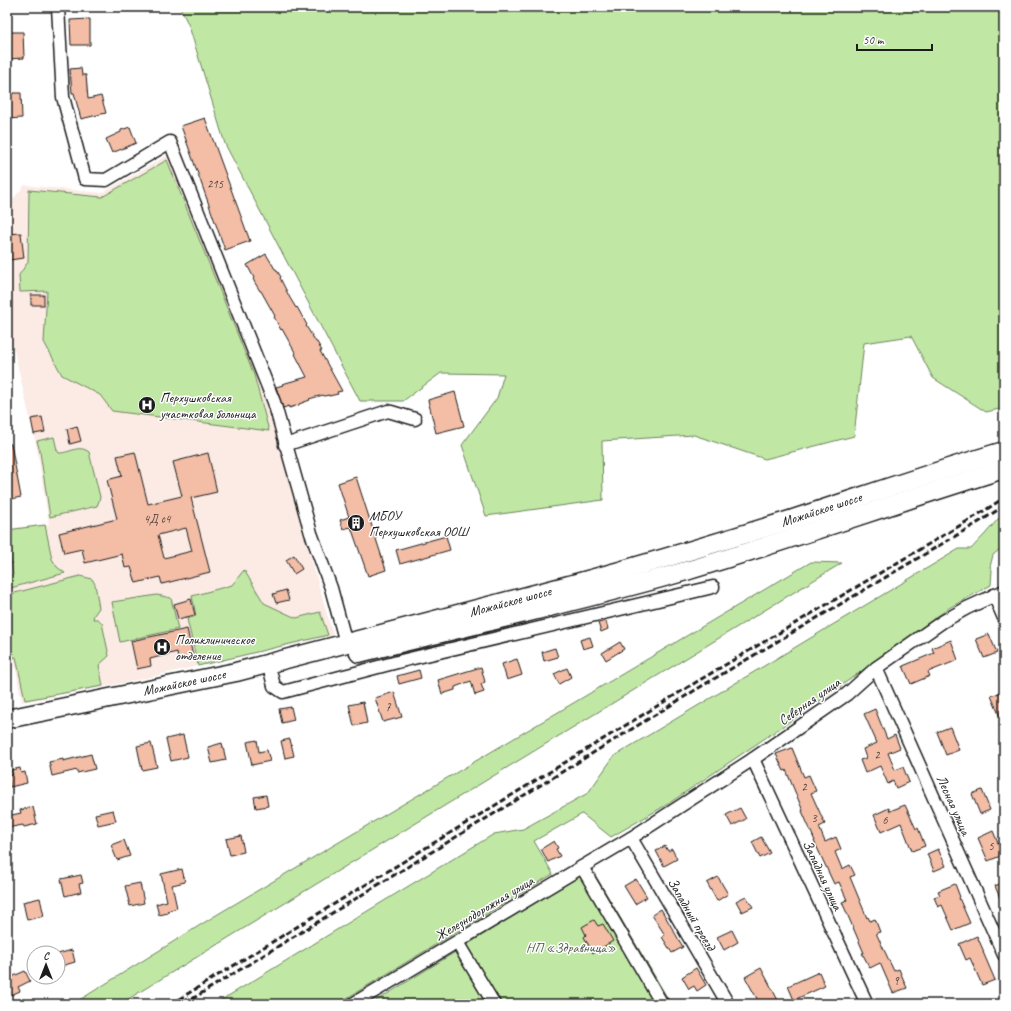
<svg xmlns="http://www.w3.org/2000/svg" width="1011" height="1011" viewBox="0 0 1011 1011" font-family="Caveat,sans-serif">
  <style>
    .built { fill: #fbebe4 }
    .green { fill: #c0e8a4; stroke: #6e8260 }
    .building { fill: #f3bda6; stroke: #1c1c1c; fill-rule: evenodd }
    .lines { fill: none; stroke-linecap: round; stroke-linejoin: round }
    .street-casing { stroke: #1c1c1c; stroke-width: 15 }
    .primary-casing { stroke: #1c1c1c; stroke-width: 21 }
    .street { stroke: #fff; stroke-width: 12 }
    .primary { stroke: #fff; stroke-width: 18 }
    .rail { stroke: #1c1c1c; stroke-width: 3; stroke-dasharray: 6 3; stroke-linecap: butt }
    .labels { text-anchor: middle; stroke-width: 3; stroke-linejoin: round; paint-order: stroke }
    .number-label { font-size: 12px; fill: #52443e }
    .poi-label { font-size: 14px; fill: #1c1c1c; stroke: #fff; text-anchor: start }
    .street-label { font-size: 14px; fill: #1c1c1c; stroke: #fff }
    .park-label { font-size: 14px; fill: #4d5945; stroke: #fff }
  </style>
  <rect width="100%" height="100%" fill="#fff"/>
  <filter id="ink" filterUnits="userSpaceOnUse"><feTurbulence type="fractalNoise" baseFrequency=".025" numOctaves="2"/><feDisplacementMap in="SourceGraphic" scale="8" xChannelSelector="R" yChannelSelector="G"/><feConvolveMatrix kernelMatrix="1 2 1 2 8 2 1 2 1" color-interpolation-filters="sRGB"/></filter>
  <g filter="url(#ink)">
    <!-- built -->
    <path class="built" d="M168 155 259 376 333 635 124 683 22 702 14 659 7 660V575L11 574 7 540V529L49 524 37 449 13 346H7V206L25 185 102 193Z"/>
    <!-- green -->
    <g class="green">
      <path d="M180 7H1004V408L986 412 933 378 911 336 864 343 854 436 765 459 694 435 602 441 603 500 486 516 462 445 497 398 504 374 441 373 403 401H360L225 144 189 26Z"/>
      <path d="M167 160 254 375 269 431 112 411 100 395 62 375 44 342 47 291 20 292 19 275 28 262 29 190 102 197Z"/>
      <path d="M54 437 57 450 59 453C71 453 78 444 89 452L100 497 99 501 97 506 50 517 40 452 37 441Z"/>
      <path d="M1004 515V546L993 555 990 567 992 570 991 585 949 608 817 703 668 804 611 837 582 814 534 841 553 874 337 1004H215L494 834 523 829 588 793 614 756 959 549H971L986 533 998 519Z"/>
      <path d="M45 525 52 559 57 567 65 573 7 589V576L13 575 7 530Z"/>
      <path d="M811 562 842 563 120 1004H73L218 914Z"/>
      <path d="M244 570 264 603 296 618 320 612 328 635 198 666 187 619 196 616 192 596 232 585Z"/>
      <path d="M80 576 92 579 95 584 99 608 94 615 93 619H98L102 623 109 656 99 665 103 686 25 700 16 657 8 658 7 655V595Z"/>
      <path d="M157 595 171 598 178 629 120 642 112 602Z"/>
      <path d="M591 868 671 1004H371Z"/>
    </g>
    <!-- building -->
    <g class="building">
      <path d="M90 19V45H71L70 20Z"/>
      <path d="M7 32H23L24 58 7 59Z"/>
      <path d="M81 68 82 75H86L88 99 101 96 106 113 81 119 74 93H72L70 69Z"/>
      <path d="M12 93H21L22 118 7 119V95L12 94Z"/>
      <path d="M205 118 250 241 225 250 181 126Z"/>
      <path d="M130 127 136 143 112 153 106 139 121 132V130Z"/>
      <path d="M21 233 24 258 9 260 7 234Z"/>
      <path d="M266 254 275 269H276L281 277 280 278 290 298 296 308 297 307 307 325 306 326 316 342H317L322 351H320L342 391 337 392 338 394 329 396V395L324 396 323 395 309 399 310 400 299 404V405L289 408V406L283 408 276 387 283 385 282 384 307 377 295 354H296L282 329 281 330 274 317 275 316 261 291H260L255 283 253 279 254 278 247 265Z"/>
      <rect x="31" y="295" width="13" height="10"/>
      <path d="M455 392 464 426 436 433 428 400Z"/>
      <path d="M42 417 45 432 34 434 31 419Z"/>
      <path d="M77 426 81 441 70 444 67 429Z"/>
      <path d="M7 444H11L21 497 7 500Z"/>
      <path d="M135 452 148 504 182 496 173 462 208 453 217 492 191 498 210 572 162 584 160 577 136 583 131 567 125 568 122 554 85 563 82 549 64 553 59 533 117 519 107 480 122 476 117 456ZM186 528 192 551 164 558 158 535Z"/>
      <path d="M356 477 386 570 368 576 351 527 343 529 340 520 349 517 338 483Z"/>
      <path d="M446 536 450 550 400 564 396 550Z"/>
      <path d="M294 555 302 569 294 574 286 560Z"/>
      <path d="M286 590 289 600 276 603 273 594Z"/>
      <path d="M191 599 195 615 178 619 174 604Z"/>
      <path d="M606 621 608 629 601 632 598 623Z"/>
      <path d="M187 629 193 656 178 660 177 652 150 659 151 666 137 669 131 641Z"/>
      <path d="M989 634 997 653 984 658 976 639Z"/>
      <path d="M590 637 593 646 583 649 580 640Z"/>
      <path d="M951 640 958 660 928 672 930 676 911 684 903 666 934 653 932 648Z"/>
      <path d="M620 642 624 649 606 660 602 653Z"/>
      <path d="M555 648 558 657 544 661 542 652Z"/>
      <path d="M517 659 522 675 507 680 502 664Z"/>
      <path d="M481 667 485 682 481 684 484 692 475 695 471 681 455 687V690L442 694 438 680Z"/>
      <path d="M567 668 571 677 559 684 554 674Z"/>
      <path d="M419 670 421 678 399 684 397 676Z"/>
      <path d="M1004 691V726L991 696Z"/>
      <path d="M394 692 402 717 383 722 375 698Z"/>
      <path d="M363 702 367 723 354 726 349 705Z"/>
      <path d="M291 707 294 720 282 723 279 709Z"/>
      <path d="M875 709 887 739 895 735 900 748 888 753 895 770 903 767 909 782 896 788 893 781 888 784 880 766 865 773 860 760 866 758 863 749 877 743 864 714Z"/>
      <path d="M950 727 959 750 946 755 937 732Z"/>
      <path d="M183 735 188 757 171 761 166 739Z"/>
      <path d="M290 739 294 756 285 758 281 741Z"/>
      <path d="M257 740 259 752 267 750 270 761 252 765 247 742Z"/>
      <path d="M151 743 157 767 142 770 137 746Z"/>
      <path d="M222 743 226 760 212 763 208 747Z"/>
      <path d="M792 748 804 777 809 775 816 791 811 793 825 824 819 827 825 842 836 837 841 849 835 852 842 869 850 865 855 875 850 877 867 918 868 917 870 921 875 919 880 932 876 933 894 971 899 969 907 988 893 993 880 963 870 968 862 953H864L842 902 847 900 839 882 834 884 814 841H815L802 811H803L786 770 784 771 776 754Z"/>
      <path d="M91 754 95 769 77 773V770L52 776 49 762 63 759V761Z"/>
      <path d="M20 768 21 773 25 772 27 783 10 787 8 776 13 775 11 770Z"/>
      <path d="M982 790 990 810 980 814 972 794Z"/>
      <path d="M266 795 268 806 256 808 254 797Z"/>
      <path d="M905 805 916 829 918 828 925 846 912 851 901 823 881 832 874 815 889 808 890 811Z"/>
      <path d="M33 807 37 824 24 827 23 825 7 828V816L21 813 20 810Z"/>
      <path d="M740 808 746 819 732 826 726 815Z"/>
      <path d="M113 810 116 821 98 825 95 814Z"/>
      <path d="M993 831 1003 855 988 861 978 838Z"/>
      <path d="M241 836 244 852 230 855 226 839Z"/>
      <path d="M761 837 770 853 760 858 752 842Z"/>
      <path d="M124 840 130 856 117 860 111 845Z"/>
      <path d="M554 841 558 848 556 849 560 856 548 862 541 849Z"/>
      <path d="M665 846 668 851 672 849 677 859 664 866 656 851Z"/>
      <path d="M938 849 946 866 934 871 927 854Z"/>
      <path d="M182 869 185 882 172 885 177 908 167 911 168 913 159 915 156 904 167 901 161 874Z"/>
      <path d="M81 875 83 883 79 884 81 892 65 896 61 879Z"/>
      <path d="M718 877 728 894 717 901 707 883Z"/>
      <path d="M636 879 647 897 635 904 624 886Z"/>
      <path d="M1004 882V908L995 886Z"/>
      <path d="M140 883 144 903 130 906 125 886Z"/>
      <path d="M955 884 960 897 959 898 970 923 953 930 942 905 938 907 934 897 940 895 938 891Z"/>
      <path d="M746 896 753 907 742 912 736 901Z"/>
      <path d="M40 898 44 916 27 920 23 902Z"/>
      <path d="M661 909 683 947 672 953 662 937 665 935 652 915Z"/>
      <path d="M594 920 598 926 603 924 613 941 593 953 584 937 586 935 582 927Z"/>
      <path d="M732 930 738 942 724 950 717 937Z"/>
      <path d="M977 936 984 952H983L995 980 982 985 970 958 966 960 959 944Z"/>
      <path d="M72 950 75 962 58 967V954Z"/>
      <path d="M696 968 706 985 697 991 694 986 689 989 682 977Z"/>
      <path d="M761 968 780 1004H760L745 977Z"/>
      <path d="M25 971 30 981 18 987 20 991 11 995 7 986V979Z"/>
      <path d="M819 972 825 986 794 1000 788 986Z"/>
    </g>
    <g class="lines">
      <defs>
        <g id="street">
          <path d="M58 7 63 97 85 179 106 180 170 142 274 402 311 533 331 588 346 643"/>
          <path d="M285 445 388 411 415 419"/>
          <path d="M994 595 1004 618"/>
          <path d="M876 668 1004 955"/>
          <path d="M271 674 274 686 283 692 405 660 713 587"/>
          <path d="M753 759 867 1004"/>
          <path d="M631 838 728 1004"/>
          <path d="M582 867 662 1004"/>
          <path d="M457 942 494 1004"/>
          <path d="M353 1004 582 867 631 838 753 759 847 694 876 668 942 622 967 608 1004 591"/>
        </g>
        <g id="primary">
          <path d="M359 653C468 626 578 602 686 571 793 539 897 502 1004 469"/>
          <path d="M7 719 236 672 573 584C647 564 720 542 793 519 864 496 933 472 1004 451"/>
        </g>
      </defs>
      <!-- street casing -->
      <use href="#street" class="street-casing"/>
      <!-- primary casing -->
      <use href="#primary" class="primary-casing"/>
      <!-- street -->
      <use href="#street" class="street"/>
      <!-- primary -->
      <use href="#primary" class="primary"/>
      <!-- rail -->
      <g class="rail">
        <path d="M171 1004 698 681 976 516 1004 498"/>
        <path d="M184 1004 702 686 979 522 1004 506"/>
      </g>
    </g>
  </g>
  <!-- icons -->
  <defs>
    <symbol id="hospital-disc" viewBox="-11 -11 22 22"><circle r="9.5" fill="#1c1c1c" stroke="#fff"/><path d="M-5-5h3v3.5h4V-5h3V5h-3V1.5h-4V5h-3Z" fill="#fff"/></symbol>
    <symbol id="building-disc" viewBox="-11 -11 22 22"><circle r="9.5" fill="#1c1c1c" stroke="#fff"/><path d="M-4-6H4V6H1V3H-1V6H-4ZM-2.5-4.3h1.7v1.8h-1.7ZM.8-4.3h1.7v1.8H.8ZM-2.5-1h1.7V.8h-1.7ZM.8-1h1.7V.8H.8Z" fill="#fff"/></symbol>
  </defs>
  <g fill-rule="evenodd">
    <use href="#hospital-disc" x="137" y="395" width="20" height="20"/>
    <use href="#building-disc" x="346" y="513" width="20" height="20"/>
    <use href="#hospital-disc" x="152" y="637" width="20" height="20"/>
  </g>
  <g class="labels">
    <!-- number labels -->
    <g class="number-label">
      <text x="215" y="188">215</text>
      <text x="157" y="523">4Д с4</text>
      <text x="388" y="711">7</text>
      <text x="877" y="759">2</text>
      <text x="804" y="791">2</text>
      <text x="814" y="822">3</text>
      <text x="885" y="824">6</text>
      <text x="991" y="850">5</text>
      <text x="896" y="985">9</text>
    </g>
    <!-- poi labels -->
    <g class="poi-label">
      <text x="160" y="402">Перхушковская<tspan x="160" dy="16">участковая больница</tspan></text>
      <text x="369" y="520">МБОУ<tspan x="369" dy="16">Перхушковская ООШ</tspan></text>
      <text x="175" y="644">Поликлиническое<tspan x="175" dy="16">отделение</tspan></text>
    </g>
    <!-- street labels -->
    <g class="street-label">
      <text transform="translate(821 509) rotate(-18)" y="5">Можайское шоссе</text>
      <text transform="translate(510 601) rotate(-15)" y="5">Можайское шоссе</text>
      <text transform="translate(184 682) rotate(-12)" y="5">Можайское шоссе</text>
      <text transform="translate(809 701) rotate(-35)" y="5">Северная улица</text>
      <text transform="translate(954 805) rotate(66)" y="5">Лесная улица</text>
      <text transform="translate(823 875) rotate(65)" y="5">Западная улица</text>
      <text transform="translate(484 908) rotate(-31)" y="5">Железнодорожная улица</text>
      <text transform="translate(692 914) rotate(60)" y="5">Западный проезд</text>
    </g>
    <!-- park labels -->
    <g class="park-label">
      <text x="571" y="952">НП «Здравница»</text>
    </g>
  </g>
  <!-- margin -->
  <rect width="1011" height="1011" fill="none" stroke="#fff" stroke-width="24"/>
  <rect x="12" y="12" width="987" height="987" fill="none" stroke="#1c1c1c" stroke-width="1.5" filter="url(#ink)"/>
  <!-- north arrow -->
  <g transform="translate(46 965)"><circle r="19" fill="#ffffff" stroke="#a4a4a4"/>
  <path d="M0-3L7 15L0 10L-7 15Z" fill="#1c1c1c"/>
  <text y="-6" font-size="11" font-weight="bold" text-anchor="middle" fill="#1c1c1c">С</text>
  </g>
  <!-- scale -->
  <path d="M857 44v6h75v-6" fill="none" stroke="#1c1c1c" stroke-width="2"/>
  <text x="863" y="44" font-size="12" fill="#1c1c1c" stroke="#ffffff" stroke-width="3" paint-order="stroke">50 m</text>
</svg>
